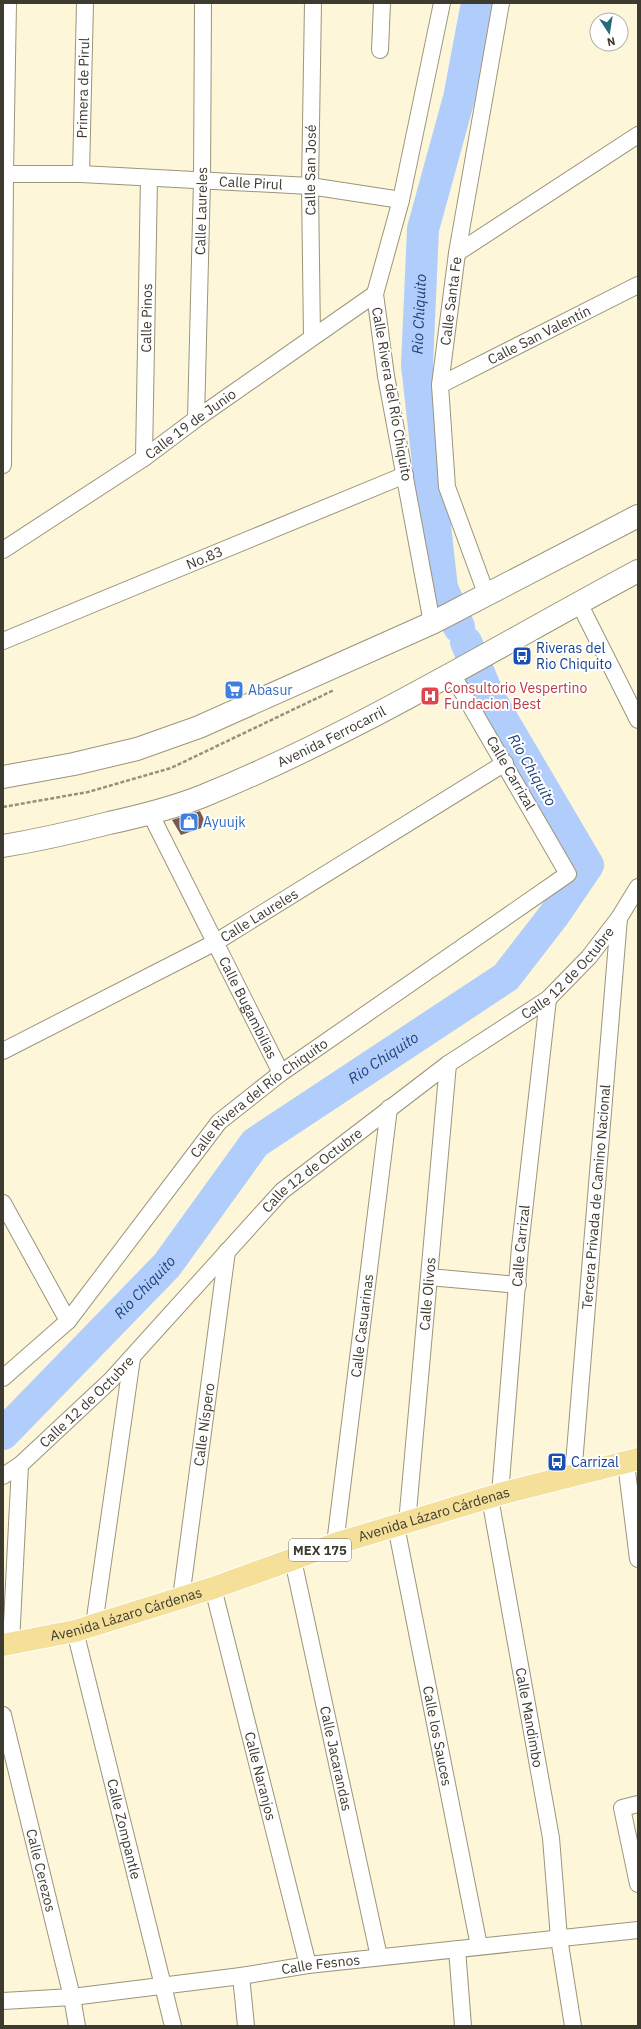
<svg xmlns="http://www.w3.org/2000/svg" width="641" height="2029" viewBox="0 0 641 2029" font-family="'IBM Plex Sans',sans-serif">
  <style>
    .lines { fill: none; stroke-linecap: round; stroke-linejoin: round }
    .river { stroke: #b1cdfb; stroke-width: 32 }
    .building { fill: #775a57 }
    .street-casing { stroke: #9b957a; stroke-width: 18 }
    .secondary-casing { stroke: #9b957a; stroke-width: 24 }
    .primary-casing { stroke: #fff; stroke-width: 24 }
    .path { stroke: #96917e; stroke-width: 2.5; stroke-dasharray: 4 2; stroke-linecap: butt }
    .street { stroke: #fff; stroke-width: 16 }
    .secondary { stroke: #fff; stroke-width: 22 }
    .primary { stroke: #f5e09a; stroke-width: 22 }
    .labels { text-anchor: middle; stroke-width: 4; stroke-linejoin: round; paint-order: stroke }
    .shield { fill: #fff; stroke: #77756d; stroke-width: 1 }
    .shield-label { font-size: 13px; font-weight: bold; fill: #3d3a2f }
    .street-label { font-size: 14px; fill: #3d3a2f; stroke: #fff }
    .transit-label { font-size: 14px; fill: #164399; stroke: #fff; text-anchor: start }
    .health-label { font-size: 14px; fill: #be3a42; stroke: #fff; text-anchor: start }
    .shop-label { font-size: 14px; fill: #366cbe; stroke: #fff; text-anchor: start }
    .water-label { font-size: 15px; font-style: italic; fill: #21427a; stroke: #fff }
  </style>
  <rect width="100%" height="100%" fill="#fdf6d9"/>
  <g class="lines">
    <!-- river -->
    <g class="river">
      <path id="s1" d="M459 627 442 588 417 365 423 229 459 98 477 3"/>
      <path id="s2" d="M3 1434 167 1265 255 1143 506 977 554 915 588 865 489 697 466 642"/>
    </g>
  </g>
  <!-- building -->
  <path class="building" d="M200 811 207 826 181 835 172 820Z"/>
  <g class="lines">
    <defs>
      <g id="street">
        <path d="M380 50 382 3"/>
        <path id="s3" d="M3 174H81L310 186 401 200"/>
        <path id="s4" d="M81 174 85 3"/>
        <path d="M457 253 638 135"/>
        <path id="s5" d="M312 337 310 186 313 3"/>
        <path id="s6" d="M440 385 638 285"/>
        <path id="s7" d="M196 419 202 180 203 3"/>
        <path id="s8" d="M144 458 149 178"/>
        <path d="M3 465 5 173 8 3"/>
        <path id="s9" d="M3 550 144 458 196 419 375 294"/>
        <path id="s10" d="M487 596 447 487 440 385 457 253 501 3"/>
        <path d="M579 603 638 720"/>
        <path d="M432 623 386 376 375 294 401 200 442 3"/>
        <path id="s11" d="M3 641 405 475"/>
        <path id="s12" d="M150 813 281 1073"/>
        <path id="s13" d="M3 1051 216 942 505 763"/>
        <path d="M3 1203 68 1321"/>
        <path d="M429 1277 518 1285"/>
        <path id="s14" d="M3 1378 68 1321 219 1122 281 1073 568 874 452 674"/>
        <path d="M626 1463 638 1559"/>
        <path id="s15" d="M3 1476 20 1465 111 1380 282 1191 448 1064 548 999 589 957 619 918 638 887"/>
        <path id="s16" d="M573 1476 619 918"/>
        <path id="s17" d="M500 1494 520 1247 548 999"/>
        <path id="s18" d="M490 1498 551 1838 559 1938 573 2026"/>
        <path id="s19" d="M407 1523 448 1064"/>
        <path id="s20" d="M396 1526 479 1946"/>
        <path id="s21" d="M335 1544 389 1108"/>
        <path id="s22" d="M293 1560 379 1957"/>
        <path id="s23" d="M213 1588 308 1965"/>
        <path id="s24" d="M181 1598 227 1251"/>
        <path d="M94 1625 132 1358"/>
        <path id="s25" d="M75 1631 173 2026"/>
        <path d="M11 1643 20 1465"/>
        <path id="s26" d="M3 1715 72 1997 77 2026"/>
        <path d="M638 1804 622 1808 638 1884"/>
        <path d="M457 1949 463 2026"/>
        <path d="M241 1976 246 2026"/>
        <path id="s27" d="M3 2001 72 1997 241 1976 308 1965 638 1930"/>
      </g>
      <g id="secondary">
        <path d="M3 777 74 764 137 749 199 727 432 623 638 516"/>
        <path id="s28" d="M3 846C39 840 74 832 109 823 141 816 173 808 203 796 355 734 494 648 638 571"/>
      </g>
      <g id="primary">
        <path id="s29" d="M3 1645 75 1631 213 1588 335 1544 500 1494 638 1459"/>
      </g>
    </defs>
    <!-- street casing -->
    <use href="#street" class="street-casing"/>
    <!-- secondary casing -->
    <use href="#secondary" class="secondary-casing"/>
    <!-- primary casing -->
    <use href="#primary" class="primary-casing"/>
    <!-- path -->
    <path class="path" d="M3 807 88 792 171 768 334 690"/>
    <!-- street -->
    <use href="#street" class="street"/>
    <!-- secondary -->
    <use href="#secondary" class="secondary"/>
    <!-- primary -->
    <use href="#primary" class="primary"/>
  </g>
  <!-- icons -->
  <defs>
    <symbol id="bus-square" viewBox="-11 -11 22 22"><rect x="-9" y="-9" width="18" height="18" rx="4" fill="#1a4fb4" stroke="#fff"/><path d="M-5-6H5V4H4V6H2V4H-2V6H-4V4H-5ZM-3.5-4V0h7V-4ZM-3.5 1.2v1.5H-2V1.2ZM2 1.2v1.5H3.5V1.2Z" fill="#fff"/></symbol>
    <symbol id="supermarket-square" viewBox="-11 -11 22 22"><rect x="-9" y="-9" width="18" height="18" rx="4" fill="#3f7fe0" stroke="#fff"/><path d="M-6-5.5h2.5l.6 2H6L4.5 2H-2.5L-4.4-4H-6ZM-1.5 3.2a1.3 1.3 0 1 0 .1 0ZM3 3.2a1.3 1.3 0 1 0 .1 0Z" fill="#fff"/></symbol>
    <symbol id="hospital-square" viewBox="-11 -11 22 22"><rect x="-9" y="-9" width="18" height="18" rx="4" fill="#e0444e" stroke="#fff"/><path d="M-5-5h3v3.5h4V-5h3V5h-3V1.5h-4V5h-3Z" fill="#fff"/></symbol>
    <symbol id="shop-square" viewBox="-11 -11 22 22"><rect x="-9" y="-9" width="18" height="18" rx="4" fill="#3f7fe0" stroke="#fff"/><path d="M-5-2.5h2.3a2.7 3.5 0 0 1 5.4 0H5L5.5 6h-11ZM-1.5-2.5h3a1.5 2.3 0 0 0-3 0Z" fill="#fff"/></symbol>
  </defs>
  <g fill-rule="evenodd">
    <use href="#bus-square" x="511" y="645" width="22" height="22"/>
    <use href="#supermarket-square" x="223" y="679" width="22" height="22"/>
    <use href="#hospital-square" x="419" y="685" width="22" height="22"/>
    <use href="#shop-square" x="178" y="811" width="22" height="22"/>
    <use href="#bus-square" x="546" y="1451" width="22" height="22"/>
  </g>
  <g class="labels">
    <!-- shield labels -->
    <rect class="shield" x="289" y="1539" width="62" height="22" rx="3"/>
    <g class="shield-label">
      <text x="320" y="1555">MEX 175</text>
    </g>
    <!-- street labels -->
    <g class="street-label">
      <text dy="5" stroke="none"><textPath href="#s4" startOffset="86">Primera de Pirul</textPath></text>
      <text dy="5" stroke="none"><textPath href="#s5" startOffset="167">Calle San José</textPath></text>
      <text dy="5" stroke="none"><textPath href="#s3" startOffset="248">Calle Pirul</textPath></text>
      <text dy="5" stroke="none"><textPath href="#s7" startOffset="208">Calle Laureles</textPath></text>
      <text dy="5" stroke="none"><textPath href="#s10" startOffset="303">Calle Santa Fe</textPath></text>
      <text dy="5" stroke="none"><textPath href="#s8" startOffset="140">Calle Pinos</textPath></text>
      <text dy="5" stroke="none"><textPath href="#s6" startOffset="111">Calle San Valentín</textPath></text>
      <text transform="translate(392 394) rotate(80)" y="5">Calle Rivera del Río Chiquito</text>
      <text dy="5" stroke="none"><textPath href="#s9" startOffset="226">Calle 19 de Junio</textPath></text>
      <text dy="5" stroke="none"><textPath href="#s11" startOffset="218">No.83</textPath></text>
      <text dy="5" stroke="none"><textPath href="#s28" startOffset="348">Avenida Ferrocarril</textPath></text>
      <text transform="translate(511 773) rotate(60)" y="5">Calle Carrizal</text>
      <text dy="5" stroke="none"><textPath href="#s13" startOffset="290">Calle Laureles</textPath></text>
      <text dy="5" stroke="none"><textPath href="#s15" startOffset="760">Calle 12 de Octubre</textPath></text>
      <text dy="5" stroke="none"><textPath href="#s12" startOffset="218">Calle Bugambilias</textPath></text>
      <text dy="5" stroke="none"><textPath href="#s14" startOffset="382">Calle Rivera del Río Chiquito</textPath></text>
      <text dy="5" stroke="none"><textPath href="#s15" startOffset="436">Calle 12 de Octubre</textPath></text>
      <text dy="5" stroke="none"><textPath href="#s16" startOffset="280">Tercera Privada de Camino Nacional</textPath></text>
      <text dy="5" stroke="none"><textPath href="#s17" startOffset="249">Calle Carrizal</textPath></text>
      <text dy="5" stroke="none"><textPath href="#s19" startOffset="230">Calle Olivos</textPath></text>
      <text dy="5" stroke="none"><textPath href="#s21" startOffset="220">Calle Casuarinas</textPath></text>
      <text dy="5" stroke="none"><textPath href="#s15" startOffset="112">Calle 12 de Octubre</textPath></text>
      <text dy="5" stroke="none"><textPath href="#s24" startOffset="175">Calle Níspero</textPath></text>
      <text dy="5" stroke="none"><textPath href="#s29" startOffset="451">Avenida Lázaro Cárdenas</textPath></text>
      <text dy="5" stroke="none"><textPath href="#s29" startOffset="127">Avenida Lázaro Cárdenas</textPath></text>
      <text dy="5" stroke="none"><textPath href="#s18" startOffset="223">Calle Mandimbo</textPath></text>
      <text dy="5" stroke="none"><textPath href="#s20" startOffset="214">Calle los Sauces</textPath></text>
      <text dy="5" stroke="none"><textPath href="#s22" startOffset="203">Calle Jacarandas</textPath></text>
      <text dy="5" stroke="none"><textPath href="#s23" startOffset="194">Calle Naranjos</textPath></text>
      <text dy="5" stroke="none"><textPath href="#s25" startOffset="204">Calle Zompantle</textPath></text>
      <text dy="5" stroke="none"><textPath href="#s26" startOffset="160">Calle Cerezos</textPath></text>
      <text dy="5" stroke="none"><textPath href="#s27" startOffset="320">Calle Fesnos</textPath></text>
    </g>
    <!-- transit labels -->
    <g class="transit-label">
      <text x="536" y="653">Riveras del<tspan x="536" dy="16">Rio Chiquito</tspan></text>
      <text x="571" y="1467">Carrizal</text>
    </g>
    <!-- health labels -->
    <g class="health-label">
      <text x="444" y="693">Consultorio Vespertino<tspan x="444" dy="16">Fundacion Best</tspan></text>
    </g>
    <!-- shop labels -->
    <g class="shop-label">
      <text x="248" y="695">Abasur</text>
      <text x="203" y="827">Ayuujk</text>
    </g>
    <!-- water labels -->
    <g class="water-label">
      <text dy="5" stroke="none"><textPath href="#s1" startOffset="318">Rio Chiquito</textPath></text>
      <text transform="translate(532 770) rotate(60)" y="5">Rio Chiquito</text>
      <text dy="5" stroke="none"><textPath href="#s2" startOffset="540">Rio Chiquito</textPath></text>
      <text dy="5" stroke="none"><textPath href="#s2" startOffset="204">Rio Chiquito</textPath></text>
    </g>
  </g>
  <!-- border -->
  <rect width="641" height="2029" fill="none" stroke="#3d3a2f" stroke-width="8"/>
  <!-- north arrow -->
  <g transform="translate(609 32) rotate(168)"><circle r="19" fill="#ffffff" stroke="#b1b0ac"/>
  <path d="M0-3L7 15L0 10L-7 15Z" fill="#266b7b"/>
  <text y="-6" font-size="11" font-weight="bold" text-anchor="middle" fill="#3d3a2f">N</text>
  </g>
</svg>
